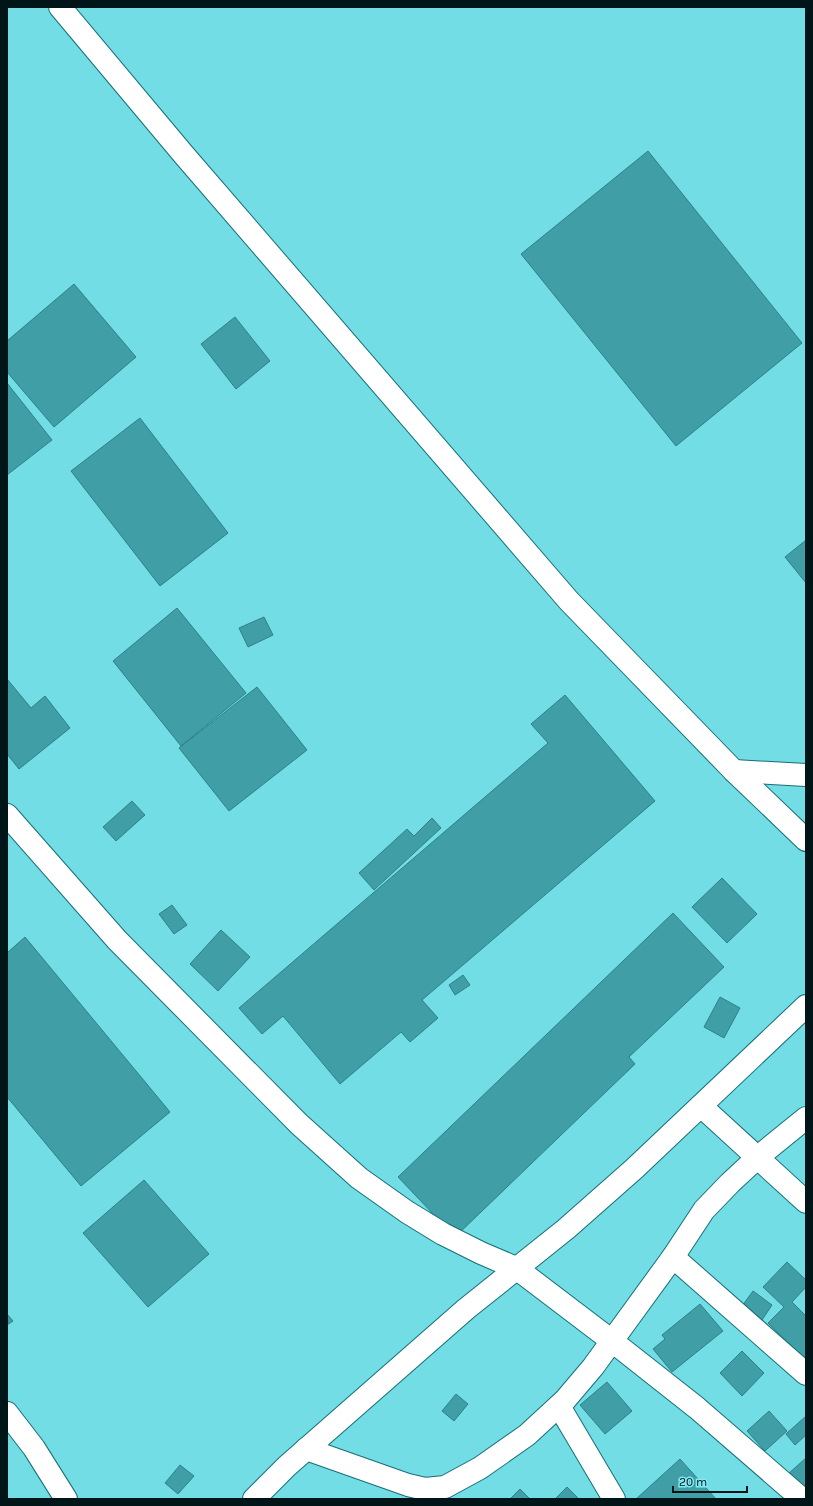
<svg xmlns="http://www.w3.org/2000/svg" width="813" height="1506" viewBox="0 0 813 1506" font-family="Karla,sans-serif">
  <style>
    .building { fill: #3f9ea6; stroke: #2e8188 }
    .lines { fill: none; stroke-linecap: round; stroke-linejoin: round }
    .minor-casing { stroke: #156f75; stroke-width: 24 }
    .minor { stroke: #fff; stroke-width: 22 }
  </style>
  <rect width="100%" height="100%" fill="#73dde6"/>
  <!-- building -->
  <g class="building">
    <path d="M648 151 802 343 676 446 521 254Z"/>
    <path d="M74 284 136 357 54 427 7 372V341Z"/>
    <path d="M235 317 270 361 236 389 201 344Z"/>
    <path d="M7 383 52 440 7 475Z"/>
    <path d="M140 418 228 533 160 586 71 471Z"/>
    <path d="M806 540V583L785 557Z"/>
    <path d="M177 608 246 693 181 746 113 661Z"/>
    <path d="M264 617 273 635 248 647 239 628Z"/>
    <path d="M7 679 31 708 45 696 70 728 19 769 7 754Z"/>
    <path d="M257 687 307 750 229 811 179 748Z"/>
    <path d="M565 695 655 801 422 1000 438 1018 410 1042 401 1032 340 1084 283 1016 262 1034 239 1008 548 743 531 724Z"/>
    <path d="M132 801 145 815 116 841 103 827Z"/>
    <path d="M432 818 441 828 374 890 359 873 407 829 414 836Z"/>
    <path d="M722 878 757 914 727 943 692 907Z"/>
    <path d="M172 905 187 925 174 934 159 914Z"/>
    <path d="M673 913 724 967 629 1057 635 1064 455 1237 398 1177Z"/>
    <path d="M221 930 250 957 218 991 190 964Z"/>
    <path d="M25 937 170 1112 81 1186 7 1097V953Z"/>
    <path d="M463 975 470 985 455 995 449 985Z"/>
    <path d="M720 997 740 1008 724 1038 704 1027Z"/>
    <path d="M144 1180 209 1254 148 1307 83 1233Z"/>
    <path d="M787 1262 806 1280V1287L792 1302 806 1316V1360L768 1323 784 1307 763 1287Z"/>
    <path d="M753 1291 772 1305 762 1320 742 1306Z"/>
    <path d="M700 1304 723 1331 672 1372 653 1349 665 1339 662 1335Z"/>
    <path d="M7 1314 13 1321 7 1325Z"/>
    <path d="M742 1351 764 1373 742 1396 720 1373Z"/>
    <path d="M607 1382 632 1411 605 1434 580 1405Z"/>
    <path d="M456 1394 468 1404 454 1421 442 1411Z"/>
    <path d="M769 1411 787 1431 765 1451 747 1431Z"/>
    <path d="M806 1416V1435L795 1445 786 1434Z"/>
    <path d="M806 1458V1493L788 1474Z"/>
    <path d="M680 1459 716 1499H636Z"/>
    <path d="M180 1465 194 1476 178 1494 165 1483Z"/>
    <path d="M567 1487 579 1499H555Z"/>
    <path d="M520 1489 530 1499H510Z"/>
  </g>
  <g class="lines">
    <defs>
      <g id="minor">
        <path d="M60 7 184 155 569 601 734 771 806 840"/>
        <path d="M734 771 806 775"/>
        <path d="M7 815 117 940 299 1124 359 1178 407 1212 443 1234 481 1253 516 1268 612 1341 697 1408 802 1499"/>
        <path d="M701 1106 806 1202"/>
        <path d="M673 1257 806 1374"/>
        <path d="M559 1406 614 1499"/>
        <path d="M7 1413 34 1448 66 1499"/>
        <path d="M306 1449 408 1485 425 1489 445 1487 480 1468 527 1435 565 1400 593 1367 673 1257 704 1210 730 1183 758 1157 806 1118"/>
        <path d="M254 1499 287 1466 466 1309 566 1229 634 1169 806 1006"/>
      </g>
    </defs>
    <!-- minor casing -->
    <use href="#minor" class="minor-casing"/>
    <!-- minor -->
    <use href="#minor" class="minor"/>
  </g>
  <!-- border -->
  <rect width="813" height="1506" fill="none" stroke="#001517" stroke-width="16"/>
  <!-- scale -->
  <path d="M673 1486v6h74v-6" fill="none" stroke="#001517" stroke-width="2"/>
  <text x="679" y="1486" font-size="12" fill="#001517" stroke="#81eaf3" stroke-width="3" paint-order="stroke">20 m</text>
</svg>
